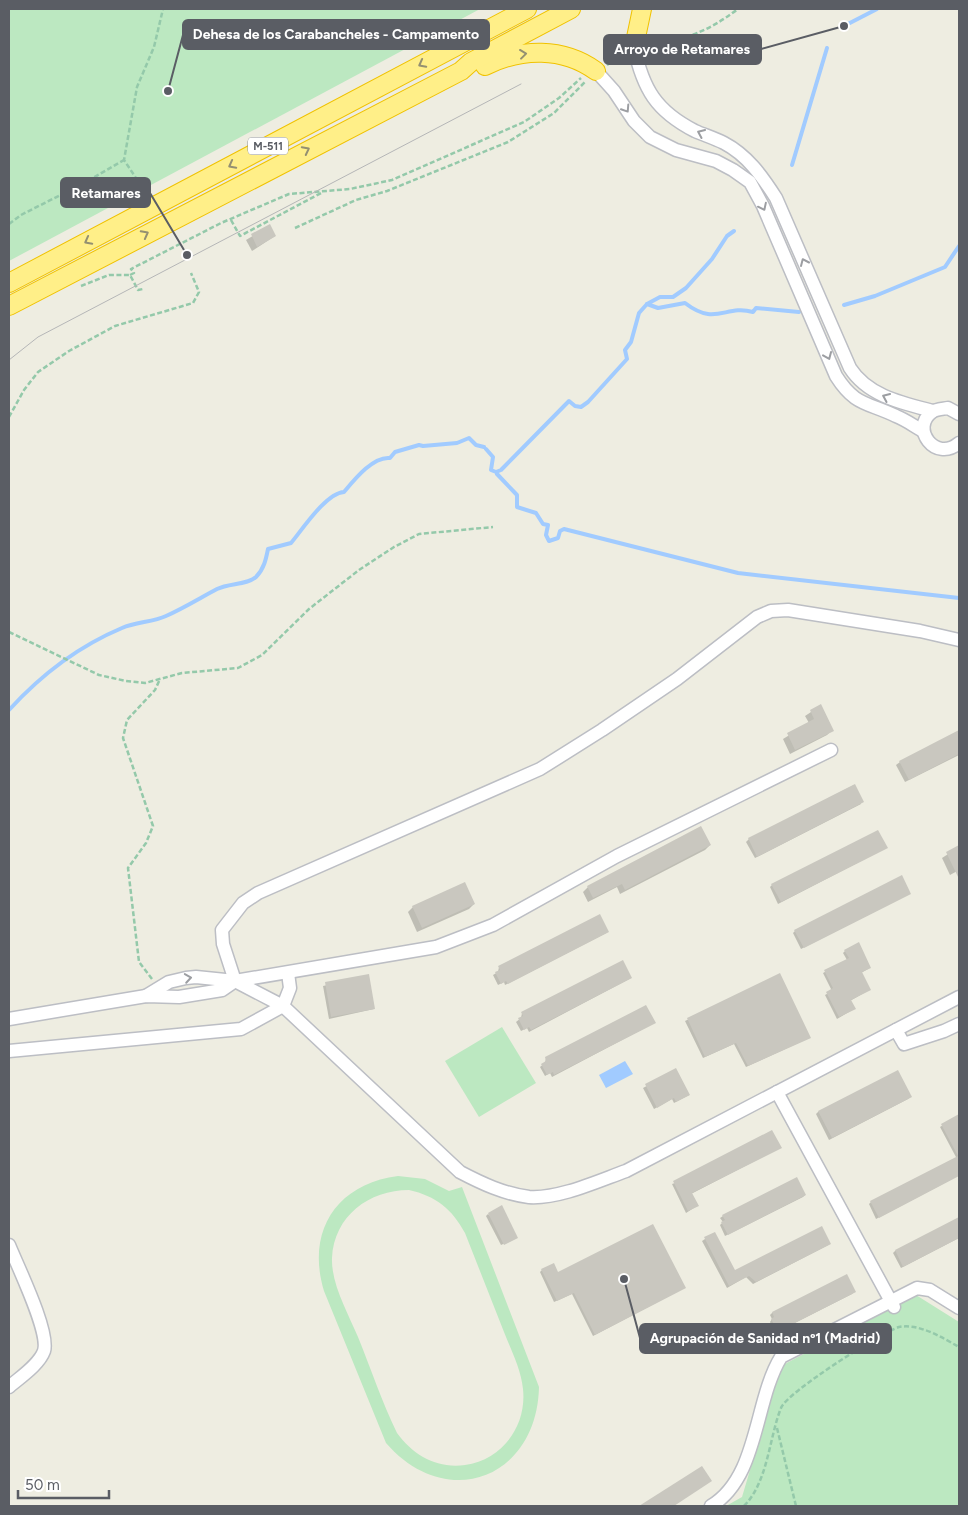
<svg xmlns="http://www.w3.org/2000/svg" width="968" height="1515" viewBox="0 0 968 1515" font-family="Figtree,sans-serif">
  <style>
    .grass { fill: #bce8c1; fill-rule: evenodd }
    .water { fill: #a1cbff }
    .shadow { fill: #0003 }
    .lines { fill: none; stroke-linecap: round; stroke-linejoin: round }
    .stream { stroke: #a1cbff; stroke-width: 4 }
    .building { fill: #c9c7bf }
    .minor-casing { stroke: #bcbec4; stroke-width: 15 }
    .highway-casing { stroke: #f0c200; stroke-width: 20 }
    .path { stroke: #94c9aa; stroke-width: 2.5; stroke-dasharray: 5 2.5; stroke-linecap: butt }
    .minor { stroke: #fff; stroke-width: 12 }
    .highway { stroke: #ffef88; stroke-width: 18 }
    .tram { stroke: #b5b6b7; stroke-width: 1 }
    .oneway { stroke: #949071 }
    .oneway2 { stroke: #9c9ea2 }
    .labels { text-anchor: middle; stroke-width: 4; stroke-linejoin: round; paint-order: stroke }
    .shield { fill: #fff; stroke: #8c8e92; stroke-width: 1 }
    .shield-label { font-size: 11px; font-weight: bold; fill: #5a5d64 }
    .leader { fill: none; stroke: #5a5d64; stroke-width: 2 }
    .callout-dot { fill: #5a5d64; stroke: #fff; stroke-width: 2 }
    .callout { fill: #5a5d64; stroke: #5a5d64; stroke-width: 2 }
    .callout-label { font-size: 14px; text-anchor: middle; font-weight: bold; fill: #fff }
  </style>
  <rect width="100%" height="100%" fill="#eeede1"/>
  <!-- grass -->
  <g class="grass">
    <path d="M9 9H480L9 261Z"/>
    <path d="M502 1027 536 1083 479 1117 445 1061Z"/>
    <path d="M398 1176 425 1179 449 1191 462 1187 539 1387C537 1478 447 1513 386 1443L324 1291C306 1232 336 1184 398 1176ZM409 1190C436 1196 452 1209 465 1233 478 1266 491 1299 504 1332 511 1350 521 1369 523 1389 527 1426 502 1460 465 1465 437 1469 413 1455 397 1433 382 1402 371 1369 358 1337 348 1313 331 1284 332 1258 334 1216 369 1190 409 1190Z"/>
    <path d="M916 1295 959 1322V1506H726L742 1497 781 1366Z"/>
  </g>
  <!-- water -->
  <path class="water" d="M625 1061 633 1074 606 1088 599 1075Z"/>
  <!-- shadow -->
  <g class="shadow">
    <path d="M269 226 275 236 252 251 246 240Z"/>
    <path d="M820 706 832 730 827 735 790 754 783 739 809 723 805 716Z"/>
    <path d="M959 732V755L905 782 896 765 900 762Z"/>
    <path d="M854 785 861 804 755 858 746 842 749 839Z"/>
    <path d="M710 845 705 850 620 894 617 887 588 902 583 892 588 887Z"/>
    <path d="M959 847V870L950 875 942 858Z"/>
    <path d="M884 849 778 904 770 887 772 885Z"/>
    <path d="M907 895 801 949 793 933 795 931Z"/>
    <path d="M474 904 469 909 417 932 408 912 413 907Z"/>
    <path d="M608 932 505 985 504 982 498 985 493 975 498 972 499 967Z"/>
    <path d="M845 951 868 969 861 973 869 990 850 1001 854 1009 837 1019 825 995 832 991 823 973 847 960 843 953Z"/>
    <path d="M779 975 809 1038 746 1067 734 1044 703 1058 685 1021Z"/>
    <path d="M368 976 374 1009 329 1019 323 986Z"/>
    <path d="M631 978 529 1032 527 1028 521 1031 516 1022 521 1018 522 1013Z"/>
    <path d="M654 1023 552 1077 550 1073 545 1076 540 1067 545 1063 546 1058Z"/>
    <path d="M676 1070 689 1095 674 1103 672 1099 654 1109 643 1088Z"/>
    <path d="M897 1072 910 1097 908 1099 829 1140 816 1114 818 1112Z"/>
    <path d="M959 1115V1158L957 1159 940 1127Z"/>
    <path d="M780 1148 691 1194 697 1206 686 1213 672 1184Z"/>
    <path d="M797 1179 805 1195 803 1197 725 1236 720 1225 723 1222 720 1218 723 1216Z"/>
    <path d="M952 1179 876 1219 869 1204 871 1202Z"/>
    <path d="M488 1214 516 1238 501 1245 486 1216Z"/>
    <path d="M959 1218V1238L901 1268 893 1253 895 1251Z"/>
    <path d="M714 1233 734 1272 830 1244 753 1284 746 1277 727 1288 702 1241Z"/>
    <path d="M542 1270 558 1274 684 1288 593 1336 572 1294 554 1302 540 1272Z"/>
    <path d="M846 1276 854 1292 852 1294 779 1331 777 1328 773 1329 770 1322 772 1319 770 1315 772 1313Z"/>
  </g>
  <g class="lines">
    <!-- stream -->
    <g class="stream">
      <path d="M844 26 877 9"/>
      <path d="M792 165 827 48"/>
      <path d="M647 304 658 308 685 303C716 327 725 304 753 312L756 308 799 312"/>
      <path d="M844 305 875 296 945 267 959 246"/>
      <path d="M486 449 493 457 491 470 496 472 501 470 569 401 575 406 581 407 588 402 627 359 625 350 631 342 639 313 647 304 660 297H673L686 288 712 259 727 236 734 231"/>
      <path d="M497 474 517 495V507L536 513 543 524 548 525 546 535 549 541 558 538 560 531 564 529 738 573 959 598"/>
      <path d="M9 710C40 676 79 646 122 628 136 622 153 622 166 616 184 608 200 598 217 589 229 583 247 585 256 577 264 569 266 559 268 549L291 543C302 530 326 493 344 492 354 480 373 456 390 458L395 452 419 445 423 446 457 443 469 438 476 445 484 447"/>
    </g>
  </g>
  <!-- building -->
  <g class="building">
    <path d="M270 224 276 236 257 247 251 234Z"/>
    <path d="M821 704 834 731 795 750 787 733 814 719 810 710Z"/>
    <path d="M959 730V754L909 780 899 761Z"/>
    <path d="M855 784 864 802 757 857 748 838Z"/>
    <path d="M701 826 711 845 625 890 622 884 593 898 587 886Z"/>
    <path d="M878 830 888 848 781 902 771 884Z"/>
    <path d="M959 845V879L946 852Z"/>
    <path d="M902 875 911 894 804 948 794 930Z"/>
    <path d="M465 882 475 904 422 928 412 906Z"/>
    <path d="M600 914 609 932 508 984 506 981 501 984 495 972 500 970 498 966Z"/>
    <path d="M859 942 871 968 862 972 871 990 851 1000 856 1009 839 1017 826 992 833 988 824 970 849 958 844 950Z"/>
    <path d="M623 960 632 978 531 1030 529 1027 524 1030 518 1018 523 1016 521 1012Z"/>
    <path d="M780 973 811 1038 748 1066 736 1043 705 1057 687 1018Z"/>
    <path d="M369 974 375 1009 331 1017 325 982Z"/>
    <path d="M646 1005 656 1023 554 1075 553 1072 547 1075 541 1064 546 1061 545 1057Z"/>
    <path d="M676 1068 690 1095 676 1102 674 1098 657 1108 645 1084Z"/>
    <path d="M898 1070 912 1097 832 1138 818 1111Z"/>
    <path d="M959 1114V1176L879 1218 870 1201 958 1156 941 1124Z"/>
    <path d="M772 1130 782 1148 692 1193 699 1206 688 1211 673 1181Z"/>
    <path d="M797 1177 806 1195 728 1235 721 1222 725 1220 722 1215Z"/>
    <path d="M502 1205 518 1238 504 1245 488 1213Z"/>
    <path d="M959 1217V1238L903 1267 895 1250Z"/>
    <path d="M653 1224 686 1288 595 1335 574 1293 557 1301 541 1269 554 1263 558 1272Z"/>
    <path d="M822 1226 831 1244 756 1282 749 1276 729 1286 704 1237 715 1232 735 1270Z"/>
    <path d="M847 1274 856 1292 781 1330 779 1326 776 1328 771 1319 774 1317 772 1312Z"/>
    <path d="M702 1466 712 1481 674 1506H639Z"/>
  </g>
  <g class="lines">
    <defs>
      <g id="minor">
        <path d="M634 47C643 89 656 111 695 131 704 135 714 138 724 143 747 155 762 176 776 198L850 368C868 396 902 403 933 411"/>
        <path d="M596 71 614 91 634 121 650 137 676 150 716 161 733 170 750 182 763 206 836 376C855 406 867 402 896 416 906 420 914 426 923 431"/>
        <path d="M959 414 948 408C943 409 936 409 932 412 910 428 935 463 959 443"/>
        <path d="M959 640 920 631 788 610 771 611 757 617 677 679 602 730 540 769 258 893 243 903 222 930 223 944 235 981 283 1006 460 1172C481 1183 504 1194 529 1197 559 1199 598 1181 626 1171L959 997"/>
        <path d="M146 996 169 982 186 978 196 977 235 981 436 947 493 925 617 856 831 750"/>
        <path d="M9 1019 146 996 179 997 222 990 235 981"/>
        <path d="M896 1030 904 1044 944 1031 959 1024"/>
        <path d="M9 1051 241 1029 283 1006 290 988 288 973"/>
        <path d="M777 1092 894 1307"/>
        <path d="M9 1245C17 1265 50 1332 44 1351 39 1365 19 1378 9 1387"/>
        <path d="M711 1506C759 1477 754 1401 781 1357L917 1288 930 1290 959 1308"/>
      </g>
      <g id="highway">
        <path d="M634 47 642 9"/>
        <path d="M485 66C521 48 563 47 596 71"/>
        <path d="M9 283 527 9"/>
        <path d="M9 306 461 71 471 62 571 9"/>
      </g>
    </defs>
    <!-- minor casing -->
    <use href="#minor" class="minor-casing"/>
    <!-- highway casing -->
    <use href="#highway" class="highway-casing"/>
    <!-- path -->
    <g class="path">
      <path d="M649 45C687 39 707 32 738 9"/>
      <path d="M607 65 623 54"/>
      <path d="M146 193 124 160 137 87 154 47 163 9"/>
      <path d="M231 220 240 236 323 192"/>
      <path d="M9 224 21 215 86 182 124 160"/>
      <path d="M295 228 356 200 387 191 508 142 554 113 585 82"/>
      <path d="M130 275 134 273 131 269 221 223 289 194 350 189 392 180 524 122 559 98 581 78"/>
      <path d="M81 286 109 275H130L138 290 143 289"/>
      <path d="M9 417 24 390 38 372 69 351 115 326 193 303 199 292 191 273"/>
      <path d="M9 632 99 675 126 681 145 683 182 673 238 668 262 655 309 609 359 570 394 547 419 534 493 527"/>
      <path d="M152 979 139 962 128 868 146 843 153 826 123 738 127 720 155 690 160 679"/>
      <path d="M777 1428 796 1506"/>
      <path d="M744 1506C768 1482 769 1438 781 1408 786 1393 882 1332 899 1327 919 1323 943 1338 959 1347"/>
    </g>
    <!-- minor -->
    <use href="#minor" class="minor"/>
    <!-- highway -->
    <use href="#highway" class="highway"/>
    <!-- tram -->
    <path class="tram" d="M9 360 38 337 521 84"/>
  </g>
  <!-- one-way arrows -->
  <defs><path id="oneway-chevron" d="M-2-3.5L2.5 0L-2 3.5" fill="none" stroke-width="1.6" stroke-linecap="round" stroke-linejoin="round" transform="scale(1.25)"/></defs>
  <g class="oneway">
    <use href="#oneway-chevron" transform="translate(523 54) rotate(-7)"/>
    <use href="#oneway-chevron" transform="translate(422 64) rotate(152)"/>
    <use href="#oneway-chevron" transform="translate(306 150) rotate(-27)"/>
    <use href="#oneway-chevron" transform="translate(232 165) rotate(152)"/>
    <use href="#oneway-chevron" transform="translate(145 234) rotate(-28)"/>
    <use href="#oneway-chevron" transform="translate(88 241) rotate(152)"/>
  </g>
  <g class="oneway2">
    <use href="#oneway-chevron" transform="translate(626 109) rotate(57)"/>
    <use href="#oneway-chevron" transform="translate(701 133) rotate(-156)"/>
    <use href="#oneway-chevron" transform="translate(763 207) rotate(64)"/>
    <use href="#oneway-chevron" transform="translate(804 262) rotate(-114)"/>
    <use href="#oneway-chevron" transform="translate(828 356) rotate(67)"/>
    <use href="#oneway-chevron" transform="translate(886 397) rotate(-156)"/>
    <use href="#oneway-chevron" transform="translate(188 978) rotate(-9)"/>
  </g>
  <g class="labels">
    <!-- shield labels -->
    <rect class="shield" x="248" y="137.5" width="40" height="17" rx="4"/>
    <g class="shield-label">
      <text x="268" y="150">M-511</text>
    </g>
  </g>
  <!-- callouts -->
  <path class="leader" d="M168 91L183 35M844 26L761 49M187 255L150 193M624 1279L640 1338"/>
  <g class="callout-dot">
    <circle cx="168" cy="91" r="5"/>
    <circle cx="844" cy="26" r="5"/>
    <circle cx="187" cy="255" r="5"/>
    <circle cx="624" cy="1279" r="5"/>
  </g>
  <g class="callout">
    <rect x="183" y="20" width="306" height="29" rx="5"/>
    <rect x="604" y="35" width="157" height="29" rx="5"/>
    <rect x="61" y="178" width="89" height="29" rx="5"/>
    <rect x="640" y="1324" width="251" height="29" rx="5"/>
  </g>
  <g class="callout-label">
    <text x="336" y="39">Dehesa de los Carabancheles - Campamento</text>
    <text x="682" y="54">Arroyo de Retamares</text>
    <text x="106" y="198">Retamares</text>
    <text x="765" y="1343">Agrupación de Sanidad nº1 (Madrid)</text>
  </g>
  <!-- border -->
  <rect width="968" height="1515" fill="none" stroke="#5a5d64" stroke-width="20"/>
  <!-- scale -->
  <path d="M18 1490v8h91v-8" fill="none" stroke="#5a5d64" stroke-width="2.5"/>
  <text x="25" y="1490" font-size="15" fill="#5a5d64" stroke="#ffffff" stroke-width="4" paint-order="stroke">50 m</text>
</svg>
